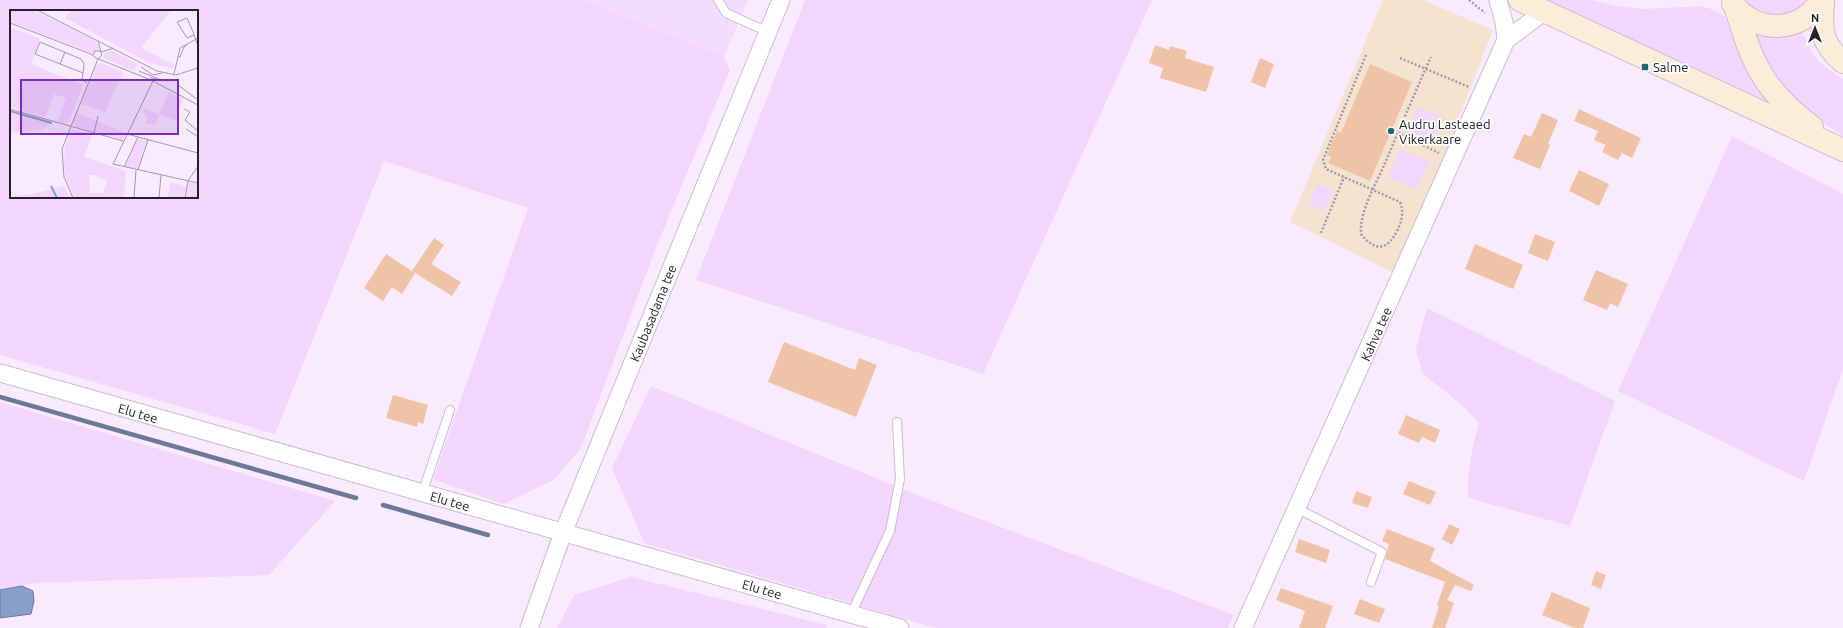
<svg xmlns="http://www.w3.org/2000/svg" width="1843" height="628" viewBox="0 0 1843 628" font-family="Ubuntu,sans-serif">
  <style>
    .built { fill: #f4dcfc }
    .education { fill: #f4e3d1 }
    .green { fill: #f3d6fd; fill-rule: evenodd }
    .water { fill: #889fc7; stroke: #6b7998 }
    .lines { fill: none; stroke-linecap: round; stroke-linejoin: round }
    .stream { stroke: #6b7998; stroke-width: 4.5 }
    .building { fill: #efc3a5 }
    .service-casing { stroke: #cdbbd3; stroke-width: 10 }
    .minor-casing { stroke: #cdbbd3; stroke-width: 19 }
    .secondary-casing { stroke: #cdbbd3; stroke-width: 24 }
    .path { stroke: #a498a8; stroke-width: 2.5; stroke-dasharray: 2 2; stroke-linecap: butt }
    .service { stroke: #fff; stroke-width: 8 }
    .minor { stroke: #fff; stroke-width: 17 }
    .secondary { stroke: #fcecda; stroke-width: 22 }
    .poi-dot { fill: #1e6a70; stroke: #fdfdfd; stroke-width: 1.5 }
    .labels { text-anchor: middle; stroke-width: 3.5; stroke-linejoin: round; paint-order: stroke }
    .poi-label { font-size: 13px; fill: #262029; stroke: #fdfdfd; text-anchor: start }
    .street-label { font-size: 13px; fill: #262029; stroke: #fdfdfd }
    .inset-river { fill: none; stroke: #889fc7; stroke-width: 2 }
    .inset-road { fill: none; stroke: #a599a9; stroke-width: 1 }
    .view { fill: #7b2cbf; fill-opacity: 0.15; stroke: #7b2cbf; stroke-width: 2 }
    .inset-edge { fill: none; stroke: #262029; stroke-width: 2 }
  </style>
  <rect width="100%" height="100%" fill="#f9eafe"/>
  <!-- built -->
  <path class="built" d="M585 0H748L724 57Z"/>
  <!-- education -->
  <path class="education" d="M1383 0H1423L1493 30 1444 156 1394 273 1290 222Z"/>
  <!-- green -->
  <g class="green">
    <path d="M0 0H585L724 57 730 70 655 250 581 448 554 480 503 504 433 479 528 208 384 161 275 434 0 355ZM11 11H197V197H11Z"/>
    <path d="M805 0H1152L983 374 696 280Z"/>
    <path d="M1545 0H1591L1617 6 1642 9 1701 6 1714 10 1724 16 1753 81 1769 103Z"/>
    <path d="M1742 0H1808L1795 12 1783 16 1758 13Z"/>
    <path d="M1750 30 1802 31C1814 59 1817 62 1843 79V136L1798 106 1781 87Z"/>
    <path d="M1417 107 1444 117 1433 141 1408 131Z"/>
    <path d="M1732 136 1843 194V369L1804 481 1618 391Z"/>
    <path d="M1400 149 1430 161 1417 190 1388 177Z"/>
    <path d="M1317 184 1334 190 1325 211 1308 204Z"/>
    <path d="M1427 308 1615 401 1570 526 1468 498C1467 472 1472 448 1479 423L1462 405 1422 373 1416 349Z"/>
    <path d="M651 386 927 499 1234 615 1228 628H936L644 543 612 468Z"/>
    <path d="M0 402 335 501 269 575 36 583 0 590Z"/>
    <path d="M631 577 827 625 826 628H557L574 595Z"/>
  </g>
  <!-- water -->
  <path class="water" d="M22 586 33 591 34 601 31 614 0 618V590Z"/>
  <g class="lines">
    <!-- stream -->
    <g class="stream">
      <path d="M0 397 356 498"/>
      <path d="M383 505 488 535"/>
    </g>
  </g>
  <!-- building -->
  <g class="building">
    <path d="M1155 45 1169 50 1170 46 1187 51 1185 58 1214 67 1206 92 1160 78 1163 68 1149 63Z"/>
    <path d="M1260 58 1274 64 1265 88 1251 82Z"/>
    <path d="M1370 64 1412 82 1370 181 1328 163 1331 157 1327 155 1337 131 1341 133Z"/>
    <path d="M1579 109 1641 138 1632 158 1622 153 1618 160 1602 152 1606 145 1594 140 1598 131 1574 121Z"/>
    <path d="M1542 113 1558 120 1548 144 1550 145 1540 169 1513 158 1524 134 1531 137Z"/>
    <path d="M1579 170 1609 184 1599 206 1569 191Z"/>
    <path d="M1535 234 1555 242 1548 261 1528 253Z"/>
    <path d="M434 238 444 245 431 264 461 282 452 296 415 273 402 294 392 287 383 301 364 288 386 254 412 271Z"/>
    <path d="M1475 244 1523 265 1513 289 1465 269Z"/>
    <path d="M1596 270 1628 284 1618 307 1610 303 1607 310 1583 300Z"/>
    <path d="M784 342 855 370 859 358 877 365 856 417 768 382Z"/>
    <path d="M393 395 428 405 423 424 418 422 417 427 386 418Z"/>
    <path d="M1406 415 1440 430 1435 443 1422 437 1419 443 1398 434Z"/>
    <path d="M1409 481 1436 492 1430 505 1403 494Z"/>
    <path d="M1356 491 1372 497 1368 508 1352 503Z"/>
    <path d="M1449 524 1460 529 1452 545 1442 539Z"/>
    <path d="M1387 529 1435 548 1430 561 1474 585 1471 591 1455 585 1447 600 1454 603 1445 628H1432L1439 606 1437 605 1445 582 1385 559 1389 544 1382 541Z"/>
    <path d="M1299 539 1330 550 1326 563 1295 552Z"/>
    <path d="M1596 571 1606 575 1601 589 1591 585Z"/>
    <path d="M1281 588 1333 606 1325 628H1299L1305 611 1276 600Z"/>
    <path d="M1552 592 1590 608 1583 628H1575L1542 615Z"/>
    <path d="M1360 599 1385 609 1379 623 1354 614Z"/>
  </g>
  <g class="lines">
    <defs>
      <g id="service">
        <path d="M718 0 726 13 768 32"/>
        <path d="M422 494 450 410"/>
        <path d="M1298 509 1382 552 1371 582"/>
        <path d="M851 614 890 531 900 479 897 422"/>
      </g>
      <g id="minor">
        <path d="M1498 0 1504 22 1506 40"/>
        <path d="M0 373 900 628"/>
        <path d="M529 628 563 533 781 0"/>
        <path d="M1243 628 1506 40 1545 11"/>
      </g>
      <g id="secondary">
        <path d="M1520 0 1843 150"/>
        <path d="M1823 0C1821 28 1820 43 1843 62"/>
        <path d="M1733 4C1756 35 1802 33 1821 0"/>
        <path d="M1735 6C1753 64 1762 89 1812 127"/>
      </g>
    </defs>
    <!-- service casing -->
    <use href="#service" class="service-casing"/>
    <!-- minor casing -->
    <use href="#minor" class="minor-casing"/>
    <!-- secondary casing -->
    <use href="#secondary" class="secondary-casing"/>
    <!-- path -->
    <g class="path">
      <path d="M1469 0 1485 13"/>
      <path d="M1366 55 1323 160 1326 169 1400 202C1404 212 1402 220 1398 229 1388 250 1376 253 1361 234 1359 212 1376 184 1385 163 1400 128 1415 92 1431 57"/>
      <path d="M1400 58 1469 87"/>
      <path d="M1398 133 1439 153"/>
      <path d="M1321 233 1344 177"/>
    </g>
    <!-- service -->
    <use href="#service" class="service"/>
    <!-- minor -->
    <use href="#minor" class="minor"/>
    <!-- secondary -->
    <use href="#secondary" class="secondary"/>
  </g>
  <!-- markers -->
  <g class="poi-dot">
    <rect x="1641" y="63" width="8" height="8" rx="2"/>
    <circle cx="1391" cy="131" r="4"/>
  </g>
  <g class="labels">
    <!-- poi labels -->
    <g class="poi-label">
      <text x="1653" y="72">Salme</text>
      <text x="1399" y="129">Audru Lasteaed<tspan x="1399" dy="15">Vikerkaare</tspan></text>
    </g>
    <!-- street labels -->
    <g class="street-label">
      <text transform="translate(653 313) rotate(-68)" y="5">Kaubasadama tee</text>
      <text transform="translate(1376 334) rotate(-66)" y="5">Kahva tee</text>
      <text transform="translate(138 413) rotate(16)" y="5">Elu tee</text>
      <text transform="translate(450 501) rotate(16)" y="5">Elu tee</text>
      <text transform="translate(762 589) rotate(16)" y="5">Elu tee</text>
    </g>
  </g>
  <!-- overview -->
  <g transform="translate(10 10)">
    <rect width="188" height="188" fill="#f9eafe"/>
    <path d="M0 0 25 1 85 30 90 39 83 43 0 12ZM61 0H161L131 38 164 55 163 59 140 53 55 8ZM0 17 30 29 21 54 73 75 59 111 54 113 48 111 56 88 44 84 35 107 0 97ZM101 40 128 54 124 61 93 48 95 43ZM91 53 113 62 95 102 71 94 87 54ZM159 82 173 89 165 111 149 104ZM133 97 149 105 145 115 136 113 137 106 133 102ZM0 101 40 113 34 119 0 123ZM67 103 116 123 113 130 66 117 63 110ZM65 120 82 124 74 147 116 161 114 188H65L57 173 54 157 55 136 60 121ZM79 165H87L86 167 97 170 93 183H80ZM128 128 137 131 128 159 115 157ZM160 172 176 176 174 188H158ZM178 172 188 174V188H176ZM54 176 61 188 0 186 22 184Z" fill="#f3d6fd" fill-rule="evenodd"/>
    <path class="inset-river" d="M0 101 42 113M41 176 47 188"/>
    <path class="inset-road" d="M27 0 147 61 166 65M0 13 81 44 86 48 141 70 188 95M184 25 177 28 167 12 177 8 183 22 188 36M88 31 91 42 104 38M83 45 85 41H90L92 45 88 49M168 46 170 47 174 37 177 35M50 54 55 42M131 57 143 65 152 63M129 61 151 70M73 63 74 54 71 49 30 32 25 44 73 63 72 69 77 73M164 64 170 38 188 28M166 65 188 58M140 68 159 71M167 70 168 75 188 90M143 71 103 154 188 173M0 99 113 131M174 99 180 102 175 110 188 121M176 119 188 127M84 123 88 106M117 124 188 143M114 157 128 127M128 160 138 130M63 188 54 167 52 139 88 49M124 188 126 160M149 188 151 165M175 188 178 171 188 156"/>
    <path class="view" d="M11 70H168V124H11Z"/>
    <rect width="188" height="188" class="inset-edge"/>
  </g>
  <!-- north arrow -->
  <g transform="translate(1815 28)" stroke="#fdfdfd" stroke-width="3" paint-order="stroke">
  <path d="M0-3L7 15L0 10L-7 15Z" fill="#262029"/>
  <text y="-6" font-size="11" font-weight="bold" text-anchor="middle" fill="#262029">N</text>
  </g>
</svg>
